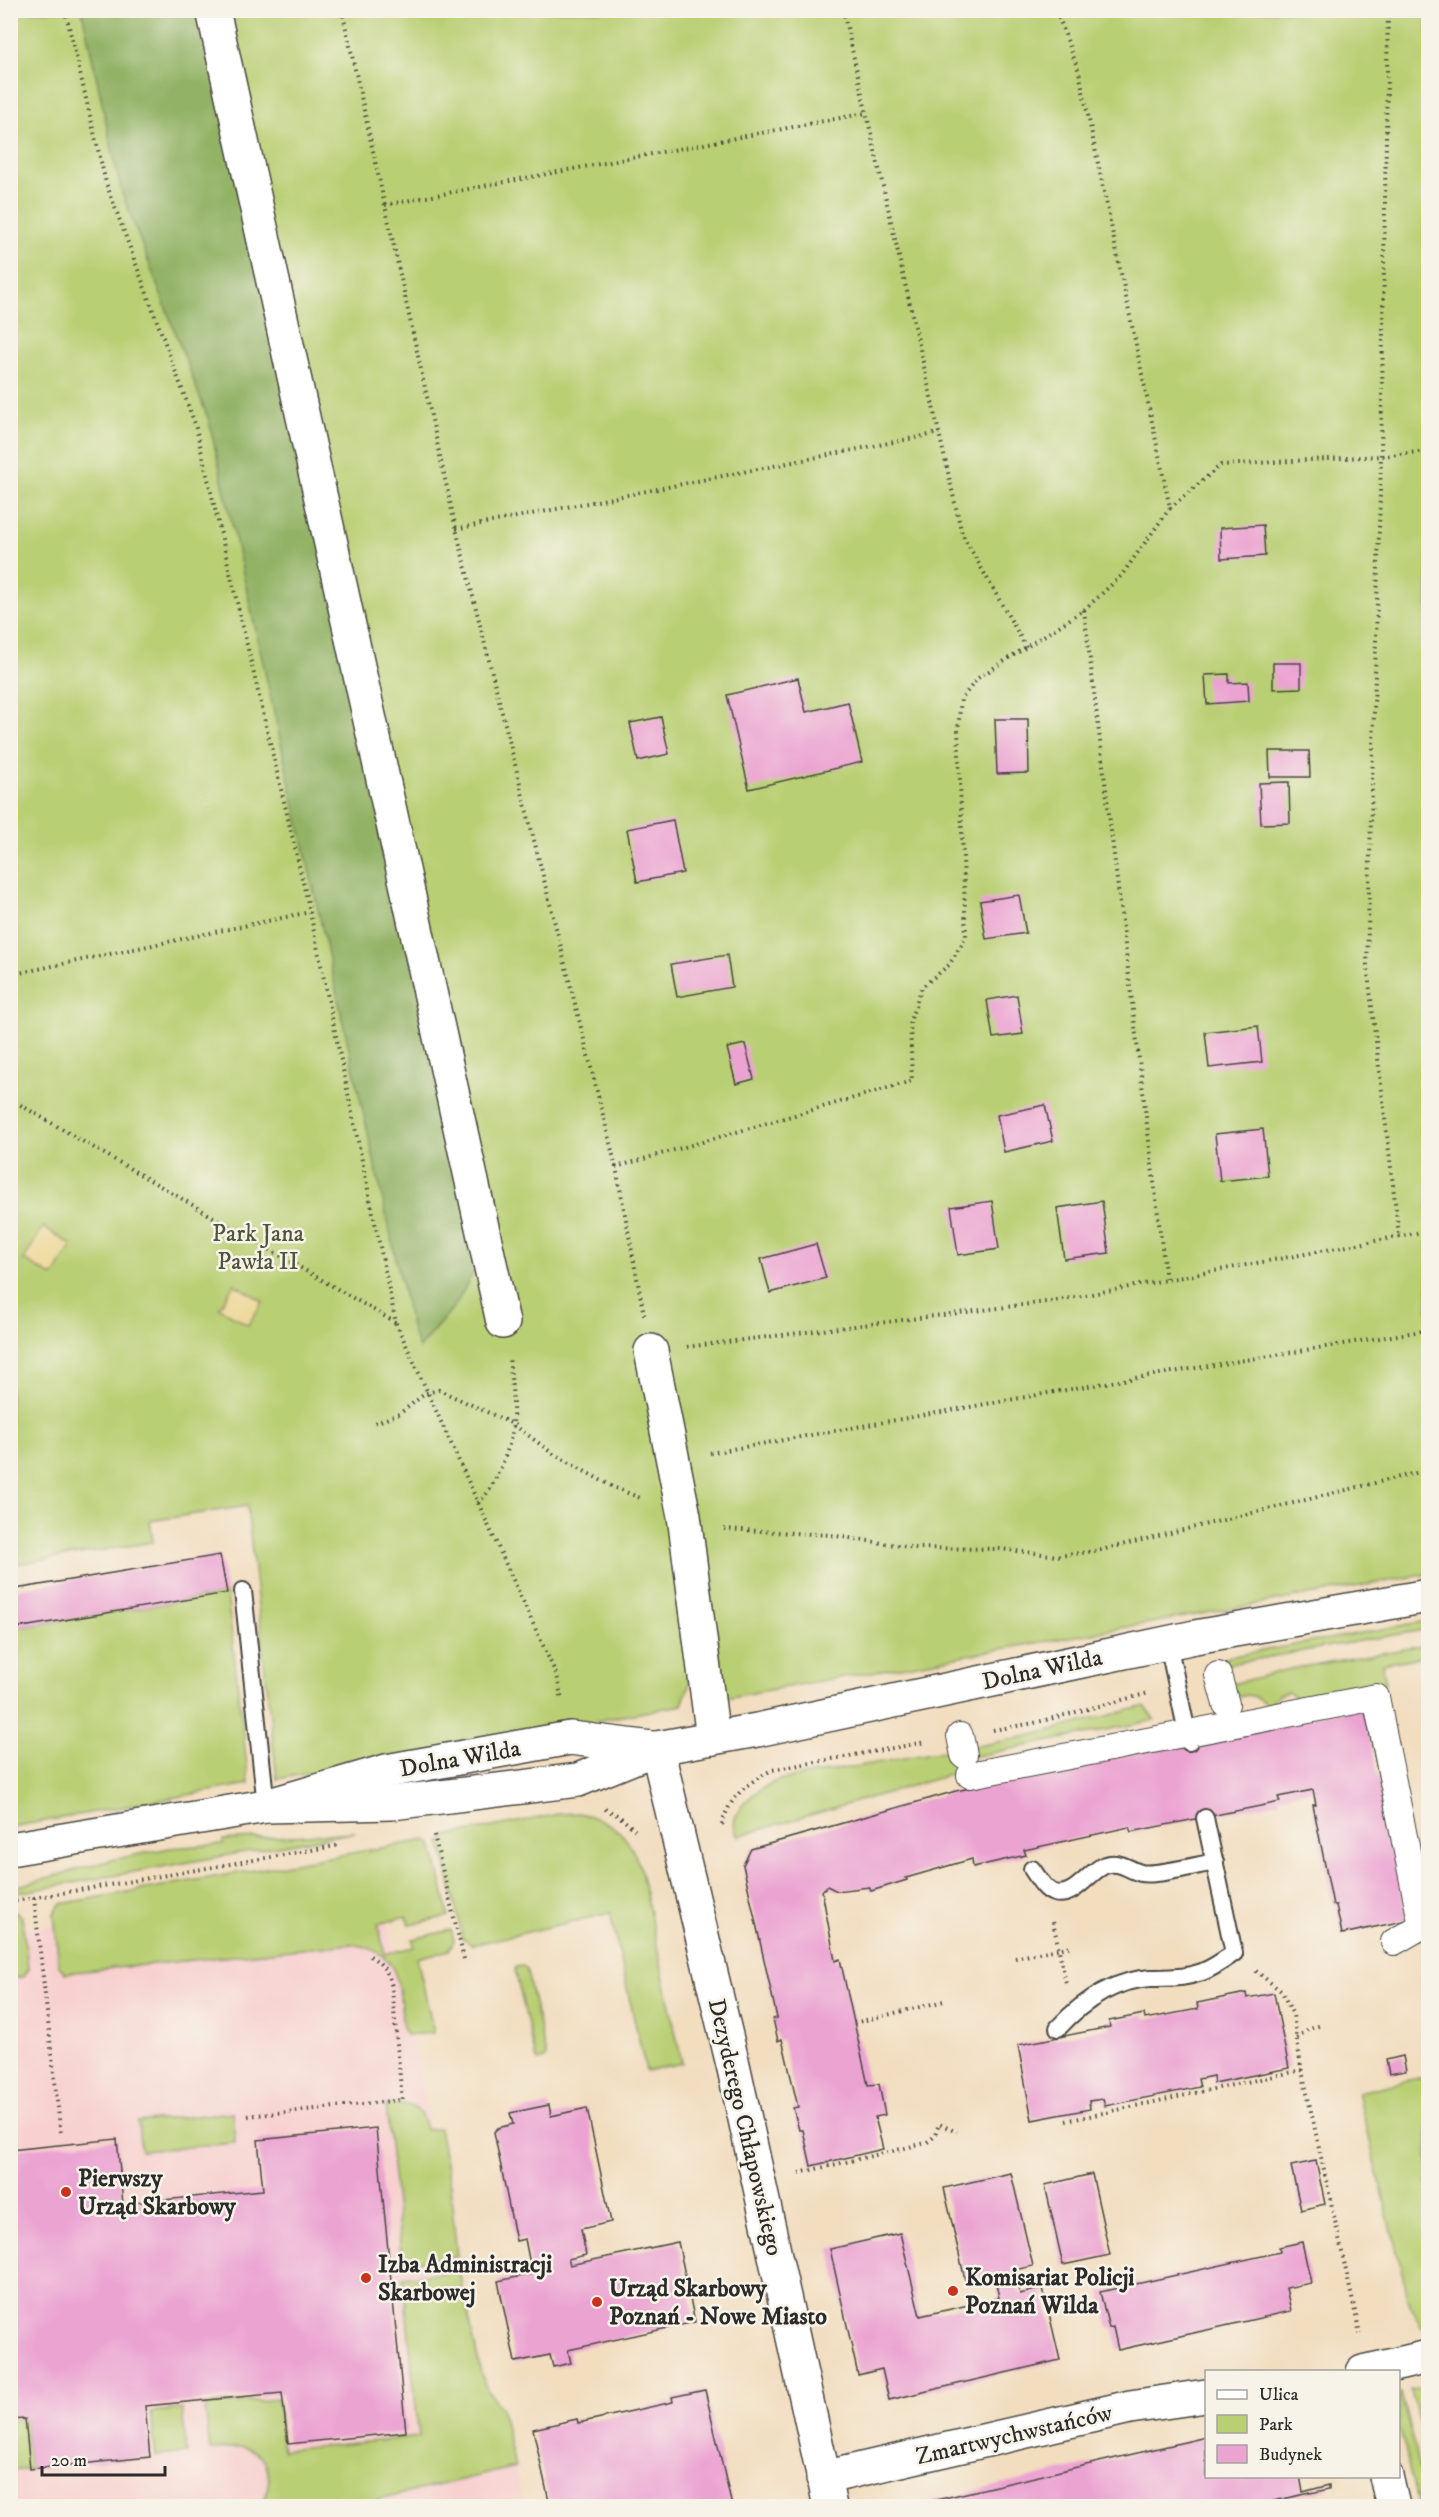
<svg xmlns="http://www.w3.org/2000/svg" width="1439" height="2517" viewBox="0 0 1439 2517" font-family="'IM FELL DW Pica',serif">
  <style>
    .built { fill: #f7d0cf }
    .green { fill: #b9cf73; stroke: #727d4f; stroke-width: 1.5 }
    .forest { fill: #92b265; stroke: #5e6e48; stroke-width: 1.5 }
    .sand { fill: #eeda9e; stroke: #8c8264; stroke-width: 1.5 }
    .building { fill: #eba3d2 }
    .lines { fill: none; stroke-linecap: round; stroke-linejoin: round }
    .service-casing { stroke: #494641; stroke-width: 20 }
    .pedestrian-casing { stroke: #494641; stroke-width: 28 }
    .minor-casing { stroke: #494641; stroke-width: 36 }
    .tertiary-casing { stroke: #494641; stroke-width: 36 }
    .path { stroke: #494641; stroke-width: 4; stroke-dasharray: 1.5 4.5; stroke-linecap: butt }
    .service { stroke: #fff; stroke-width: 16 }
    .pedestrian { stroke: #fff; stroke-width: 26 }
    .minor { stroke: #fff; stroke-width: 33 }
    .tertiary { stroke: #fff; stroke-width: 33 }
    .poi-dot { fill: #c8321e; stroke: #f7f3e8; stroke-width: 2 }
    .labels { text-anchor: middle; stroke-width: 5; stroke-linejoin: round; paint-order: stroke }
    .park-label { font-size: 24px; fill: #4e543d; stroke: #f7f3e8 }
    .street-label { font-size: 24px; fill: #2b2b2b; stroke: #f7f3e8 }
    .poi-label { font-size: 24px; font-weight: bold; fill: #2b2b2b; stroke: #f7f3e8; text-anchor: start }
  </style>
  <rect width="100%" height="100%" fill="#f7f3e8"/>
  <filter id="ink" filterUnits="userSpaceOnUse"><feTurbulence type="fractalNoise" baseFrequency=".0167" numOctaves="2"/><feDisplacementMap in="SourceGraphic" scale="12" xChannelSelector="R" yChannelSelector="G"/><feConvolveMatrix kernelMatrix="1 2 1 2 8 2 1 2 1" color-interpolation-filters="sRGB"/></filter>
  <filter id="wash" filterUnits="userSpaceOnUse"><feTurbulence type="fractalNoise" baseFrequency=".008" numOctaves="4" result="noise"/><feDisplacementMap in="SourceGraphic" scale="24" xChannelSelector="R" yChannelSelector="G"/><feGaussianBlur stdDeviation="1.35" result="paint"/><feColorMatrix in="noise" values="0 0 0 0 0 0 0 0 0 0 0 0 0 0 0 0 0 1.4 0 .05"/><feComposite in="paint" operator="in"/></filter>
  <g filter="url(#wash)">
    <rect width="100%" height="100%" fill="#f2ddbf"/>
    <!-- built -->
    <path class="built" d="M381 1891 481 2374 489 2392 501 2407 524 2506H11L10 1930Z"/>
    <!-- green -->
    <g class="green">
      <path d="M10 11H1428V1574L724 1698 714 1620 691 1655 689 1685 682 1705 277 1779 247 1506 150 1521 153 1542 18 1564 15 1548 10 1549Z"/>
      <path d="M227 1593 249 1784 11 1827V1629Z"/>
      <path d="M1428 1621V1629L1218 1666 1228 1657Z"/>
      <path d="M1428 1645V1656L1382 1664 1386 1683 1298 1702 1296 1698 1288 1692 1278 1695 1272 1701 1273 1709H1270C1258 1694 1250 1694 1231 1696L1228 1685 1290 1669Z"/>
      <path d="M1145 1706 1155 1720 971 1757 967 1748 1033 1735Z"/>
      <path d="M955 1749 959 1772 738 1836C723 1812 759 1788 779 1780Z"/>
      <path d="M579 1813C616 1822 630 1836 641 1871L682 2063 646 2071 610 1913 472 1945 463 1939 441 1843 446 1836 559 1814Z"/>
      <path d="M356 1832 11 1894V1888L111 1860 170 1848 223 1844V1840Z"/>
      <path d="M426 1840 432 1844 449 1916 409 1925 407 1916 378 1924 385 1954 414 1947 413 1939 451 1930 454 1940 449 1950 417 1958 434 2033 406 2035 403 2030C399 1989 403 1950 351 1944L65 1973 59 1966 54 1914 60 1904Z"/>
      <path d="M16 1912 22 1917 28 1969 23 1977 11 1978V1913Z"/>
      <path d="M523 1966 526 1968 546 2056 545 2059 538 2061 536 2058 515 1970 516 1967Z"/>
      <path d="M1428 2076V2328L1423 2329 1411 2309 1358 2092Z"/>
      <path d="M401 2104C419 2106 422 2114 426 2130L439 2128 450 2185 457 2257 402 2263 386 2105Z"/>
      <path d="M233 2112 235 2143 141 2151 138 2122Z"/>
      <path d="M459 2271 481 2374 489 2392 501 2407 515 2467 353 2506H258C275 2488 273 2452 243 2448 233 2447 220 2450 210 2450L205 2406 277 2399 283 2450 419 2437 403 2277Z"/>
      <path d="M1428 2386V2464L1411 2390Z"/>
      <path d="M1399 2393H1401L1428 2506H1418L1399 2425Z"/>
      <path d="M182 2409 187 2453 156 2456 151 2412Z"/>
      <path d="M25 2419 30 2469 11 2471 10 2420Z"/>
    </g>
    <!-- forest -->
    <path class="forest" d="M82 11H201L482 1257 456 1304 419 1348 412 1331 209 421 121 190Z"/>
    <!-- sand -->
    <g class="sand">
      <path d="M43 1227 72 1245 53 1277 24 1260Z"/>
      <path d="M234 1284 263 1301 248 1325 219 1308Z"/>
    </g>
    <g id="blocks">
      <!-- building -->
      <g class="building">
        <path d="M1263 525 1265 556 1221 559 1220 528Z"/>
        <path d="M1273 663H1301V688L1273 689Z"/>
        <path d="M1229 674V683L1248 682 1249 701 1207 704 1205 675Z"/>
        <path d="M798 678 806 712 848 702 862 762 749 789 727 695Z"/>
        <path d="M661 717 669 754 638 761 630 723Z"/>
        <path d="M995 719H1028L1029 773 997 774Z"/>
        <path d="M1269 751H1309L1310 777H1270Z"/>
        <path d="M1289 782 1290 823 1261 824 1259 783Z"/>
        <path d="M673 820 683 873 637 882 627 829Z"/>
        <path d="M1019 895 1026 933 986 939 980 901Z"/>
        <path d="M727 955 732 987 677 997 671 964Z"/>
        <path d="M1017 995 1023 1034 993 1038 987 1000Z"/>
        <path d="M1258 1026 1262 1062 1209 1068 1205 1032Z"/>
        <path d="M745 1044 754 1079 736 1084 727 1048Z"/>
        <path d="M1045 1105 1053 1141 1004 1152 997 1115Z"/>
        <path d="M1263 1129 1268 1176 1220 1181 1215 1134Z"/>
        <path d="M992 1201 999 1249 958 1255 951 1207Z"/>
        <path d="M1102 1201 1109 1253 1064 1259 1057 1208Z"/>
        <path d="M816 1244 826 1278 770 1293 761 1259Z"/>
        <path d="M220 1555 227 1593 10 1629V1590Z"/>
        <path d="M1364 1706 1408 1920 1342 1934 1336 1905H1333L1313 1805H1316L1313 1790 1278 1797 1280 1802 1131 1832 1129 1827 1024 1850 1026 1855 973 1867 972 1859 906 1878 907 1880 871 1891 869 1887 837 1891 827 1886 822 1891 835 1961 840 1959 868 2085 879 2084 885 2115 875 2117 883 2149 811 2166 803 2130H799L793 2108 798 2107 782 2039 778 2041 773 2019 777 2018 743 1865 751 1849 956 1791Z"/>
        <path d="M1246 1993 1247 1998 1274 1993 1289 2068 1214 2083 1213 2076 1198 2079 1200 2087 1105 2106 1103 2099 1089 2101 1090 2109 1032 2120 1018 2045 1110 2027 1109 2021 1144 2014 1145 2019 1198 2009 1197 2003Z"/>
        <path d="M1403 2056 1406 2071 1389 2074 1386 2060Z"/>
        <path d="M549 2105 551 2116 587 2108 611 2222 581 2229 586 2255 568 2259 570 2265 678 2242 695 2322 568 2350 571 2363 553 2367 550 2355 515 2362 498 2281 532 2274 525 2239 516 2241 494 2132 498 2128 513 2124 510 2113Z"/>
        <path d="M376 2128 406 2432 288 2444 282 2393 145 2406 150 2457 30 2469 25 2419 10 2420V2150L117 2139 123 2204 263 2190 258 2140Z"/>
        <path d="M1316 2161 1325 2204 1301 2210 1291 2166Z"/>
        <path d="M1011 2173 1033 2266 1014 2270 1020 2294 1043 2288 1060 2360 889 2400 882 2369 858 2375 830 2249 900 2233 920 2316 999 2298 994 2273 965 2280 944 2188Z"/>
        <path d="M1092 2174 1110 2255 1063 2265 1045 2185Z"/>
        <path d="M1302 2242 1311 2283 1286 2288 1291 2311 1118 2350 1113 2327 1109 2328 1100 2292 1280 2252 1279 2247Z"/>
        <path d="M705 2390 732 2506H550L533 2429 577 2419 578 2423 673 2402 672 2397Z"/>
        <path d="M1206 2437V2476H1300L1303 2492 1329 2485V2489L1251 2506H910Z"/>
      </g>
    </g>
  </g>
  <g filter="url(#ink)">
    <use href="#blocks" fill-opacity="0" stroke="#494641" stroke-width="1.5"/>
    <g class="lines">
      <defs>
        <g id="service">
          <path d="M243 1591 266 1806"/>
          <path d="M1168 1643 1189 1742"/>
          <path d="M1032 1869C1038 1877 1044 1890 1054 1893 1074 1899 1088 1872 1105 1865 1119 1860 1129 1870 1141 1873 1156 1876 1198 1865 1215 1862"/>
          <path d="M1058 2028C1082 2002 1114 1980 1151 1978 1172 1977 1181 1979 1202 1972 1213 1968 1224 1960 1234 1953L1205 1818"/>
        </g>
        <g id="pedestrian">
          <path d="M1218 1675 1226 1704"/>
          <path d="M960 1736 964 1755"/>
          <path d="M970 1775 1376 1697 1422 1926 1394 1942"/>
        </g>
        <g id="minor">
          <path d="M213 10 503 1322"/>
          <path d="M651 1351 684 1516 713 1738"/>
          <path d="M657 1748 734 2069 830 2506"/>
          <path d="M1363 2372 1428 2357"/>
          <path d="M1386 2476 1393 2506"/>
          <path d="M823 2478 1130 2407 1206 2396"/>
        </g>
        <g id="tertiary">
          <path d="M266 1806 392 1803 578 1780 657 1748 757 1730 1195 1637 1428 1596"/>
          <path d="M10 1849 266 1806 386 1771 570 1738 652 1748"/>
        </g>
      </defs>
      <!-- service casing -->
      <use href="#service" class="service-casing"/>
      <!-- pedestrian casing -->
      <use href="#pedestrian" class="pedestrian-casing"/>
      <!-- minor casing -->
      <use href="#minor" class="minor-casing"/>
      <!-- tertiary casing -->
      <use href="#tertiary" class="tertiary-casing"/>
      <!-- path -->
      <g class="path">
        <path d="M65 10 106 183 195 424 310 912 396 1323 557 1676 562 1701"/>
        <path d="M342 10 456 529 616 1167"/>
        <path d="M843 10 962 534 1026 647"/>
        <path d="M1388 10 1381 456 1367 965 1399 1236"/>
        <path d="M385 205 866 113"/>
        <path d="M1170 508 1221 465 1381 456 1428 451"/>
        <path d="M456 529 939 433"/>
        <path d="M1084 610 1166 1280"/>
        <path d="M10 975 310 912"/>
        <path d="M10 1099 396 1323"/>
        <path d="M644 1315 616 1167 912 1081 910 1021 922 987 949 965 966 937 958 730 961 699 978 678 1084 610 1121 576 1170 508 1079 72 1056 10"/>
        <path d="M687 1347 1054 1301 1428 1231"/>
        <path d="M375 1423 399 1414 426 1393 439 1390 513 1424 552 1453 613 1487 643 1499"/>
        <path d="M710 1453 1105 1383 1428 1330"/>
        <path d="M478 1503C495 1489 512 1445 513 1423 514 1402 511 1378 509 1357"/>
        <path d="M724 1529 830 1535 915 1548 1000 1549 1059 1556 1101 1550 1428 1470"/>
        <path d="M993 1730 1034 1723 1149 1693"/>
        <path d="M605 1809 619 1816 635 1830"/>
        <path d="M722 1825C729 1797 747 1783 772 1770L926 1742"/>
        <path d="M434 1835 465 1963"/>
        <path d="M34 1898 61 2135"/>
        <path d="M10 1902 341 1845"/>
        <path d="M1053 1922 1066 1983"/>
        <path d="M1015 1958 1072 1946"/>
        <path d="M1256 1971 1282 1992 1293 2015 1301 2066 1360 2334"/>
        <path d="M854 2023 944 2001"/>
        <path d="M1297 2038 1308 2029 1322 2025"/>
        <path d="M248 2116 402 2100 392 1987C388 1971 382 1963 367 1954"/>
        <path d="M1066 2121 1302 2070"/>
        <path d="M799 2173 926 2143 935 2136 939 2124 957 2132"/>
      </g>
      <!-- service -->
      <use href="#service" class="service"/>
      <!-- pedestrian -->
      <use href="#pedestrian" class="pedestrian"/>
      <!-- minor -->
      <use href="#minor" class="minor"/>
      <!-- tertiary -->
      <use href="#tertiary" class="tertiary"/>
    </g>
  </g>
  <!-- markers -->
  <g class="poi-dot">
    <circle cx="66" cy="2192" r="6"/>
    <circle cx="366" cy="2278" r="6"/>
    <circle cx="953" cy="2291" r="6"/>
    <circle cx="597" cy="2302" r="6"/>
  </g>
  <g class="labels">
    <!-- park labels -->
    <g class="park-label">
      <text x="258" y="1241">Park Jana<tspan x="258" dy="28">Pawła II</tspan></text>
    </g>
    <!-- street labels -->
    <g class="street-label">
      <text transform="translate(1042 1669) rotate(-12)" y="8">Dolna Wilda</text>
      <text transform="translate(460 1758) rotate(-10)" y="8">Dolna Wilda</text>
      <text transform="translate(746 2127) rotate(77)" y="8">Dezyderego Chłapowskiego</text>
      <text transform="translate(1014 2434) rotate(-13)" y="8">Zmartwychwstańców</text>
    </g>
    <!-- poi labels -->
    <g class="poi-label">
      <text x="78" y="2186">Pierwszy<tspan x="78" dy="28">Urząd Skarbowy</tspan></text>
      <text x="378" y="2272">Izba Administracji<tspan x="378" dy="28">Skarbowej</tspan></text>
      <text x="965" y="2285">Komisariat Policji<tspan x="965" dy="28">Poznań Wilda</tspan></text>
      <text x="609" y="2296">Urząd Skarbowy<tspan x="609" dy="28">Poznań - Nowe Miasto</tspan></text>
    </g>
  </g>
  <!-- margin -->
  <rect width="1439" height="2517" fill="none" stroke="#f7f3e8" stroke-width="36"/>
  <!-- legend -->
  <rect x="1205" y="2370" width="195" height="108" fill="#f7f3e8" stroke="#a5a39c" stroke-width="1.5"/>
  <rect x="1217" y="2390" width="30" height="9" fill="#ffffff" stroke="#a5a39c" stroke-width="1.5"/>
  <text x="1259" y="2400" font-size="18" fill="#2b2b2b">Ulica</text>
  <rect x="1217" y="2415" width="30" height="18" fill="#b9cf73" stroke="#a5a39c" stroke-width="1.5"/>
  <text x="1259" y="2430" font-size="18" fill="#2b2b2b">Park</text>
  <rect x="1217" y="2445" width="30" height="18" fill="#eba3d2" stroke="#a5a39c" stroke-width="1.5"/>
  <text x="1259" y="2460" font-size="18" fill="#2b2b2b">Budynek</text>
  <!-- scale -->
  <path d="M42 2466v9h123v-9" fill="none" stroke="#2b2b2b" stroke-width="3"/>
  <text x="51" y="2466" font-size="18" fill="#2b2b2b" stroke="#f7f3e8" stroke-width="4.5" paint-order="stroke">20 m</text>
</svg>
